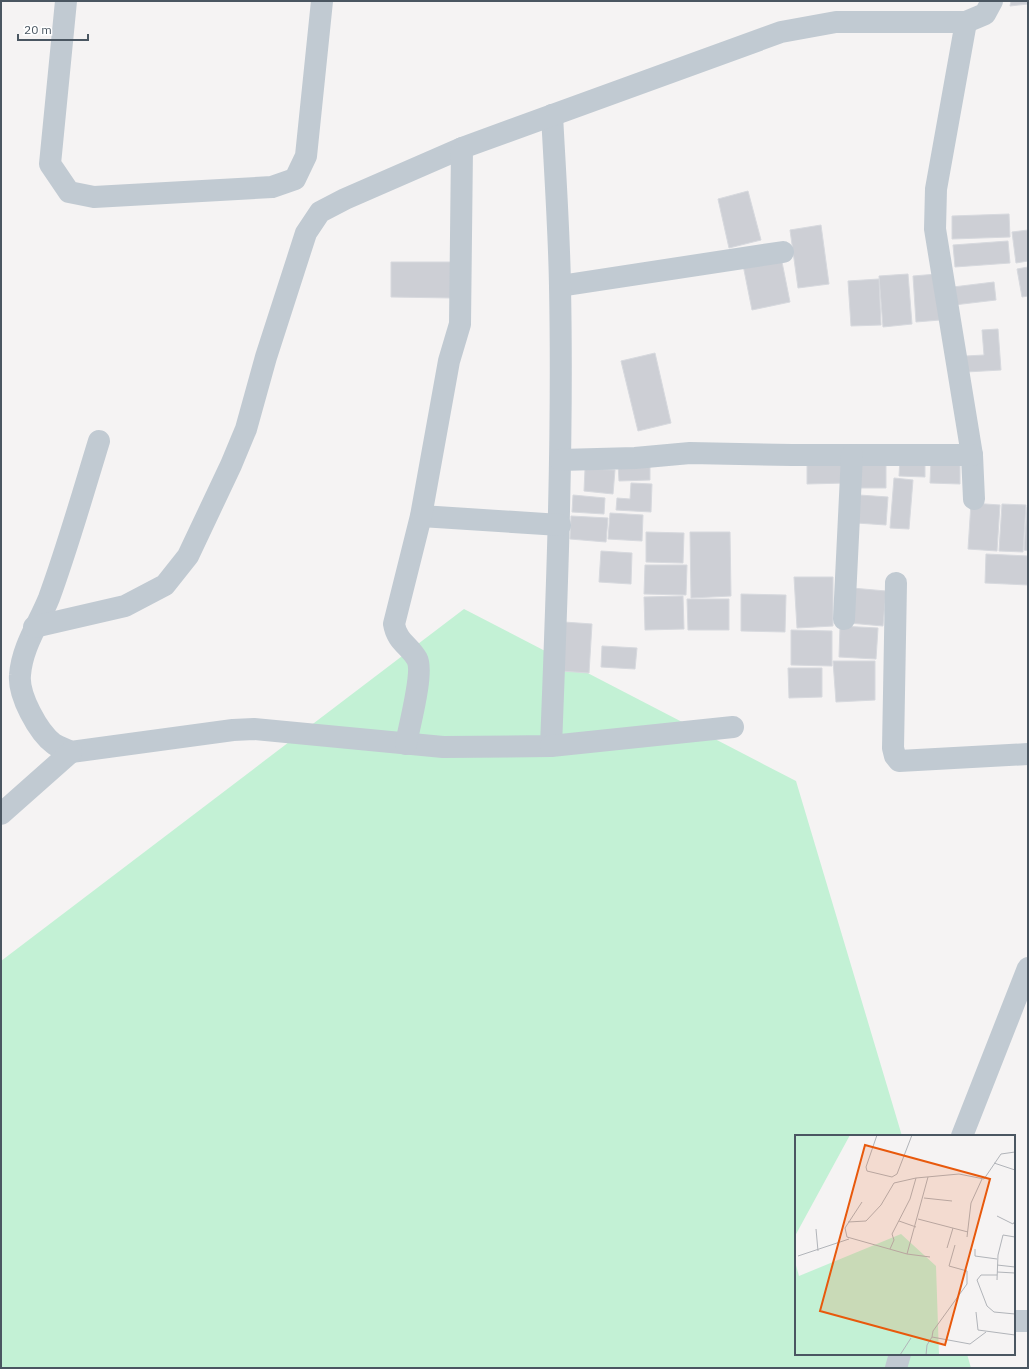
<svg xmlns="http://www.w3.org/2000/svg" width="1029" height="1369" viewBox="0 0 1029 1369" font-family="'IBM Plex Sans',sans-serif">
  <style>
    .green { fill: #c3f1d5 }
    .building { fill: #cdcfd5; stroke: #d7d9de }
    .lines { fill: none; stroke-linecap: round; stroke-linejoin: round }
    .minor { stroke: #c1cad2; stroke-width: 22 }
    .inset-road { fill: none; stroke: #b1b4b9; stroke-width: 1 }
    .view { fill: #e8590c; fill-opacity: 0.15; stroke: #e8590c; stroke-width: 2 }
    .inset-edge { fill: none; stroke: #4a5661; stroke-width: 2 }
  </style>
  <rect width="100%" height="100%" fill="#f5f3f3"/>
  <!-- green -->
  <path class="green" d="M464 609 796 781 902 1136H796V1354H967L971 1368H1V961Z"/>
  <!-- building -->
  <g class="building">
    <path d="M1011 1H1028V4L1010 6Z"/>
    <path d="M748 191 761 240 729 248 718 199Z"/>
    <path d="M1009 214 1010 237 952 239V216Z"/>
    <path d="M821 225 829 284 798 288 790 230Z"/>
    <path d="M1028 230V261L1016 263 1012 232Z"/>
    <path d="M1008 241 1010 263 955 267 953 245Z"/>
    <path d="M781 257 790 302 752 310 743 265Z"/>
    <path d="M391 262H452V298L391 297Z"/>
    <path d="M1028 267V296L1022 297 1017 269Z"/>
    <path d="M908 274 912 324 883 327 879 276Z"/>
    <path d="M937 274 940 320 916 322 913 276Z"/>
    <path d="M879 279 881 325 851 326 848 281Z"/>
    <path d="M994 282 996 300 954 305 953 287Z"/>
    <path d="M998 329 1001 370 966 372V356L984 355 982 330Z"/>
    <path d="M655 353 671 423 638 431 621 361Z"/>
    <path d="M900 458H925V477L899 476Z"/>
    <path d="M931 459 960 460V484L930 483Z"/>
    <path d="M846 461V483L807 484V462Z"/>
    <path d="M859 461H886V488H858Z"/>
    <path d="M650 462V480L619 481 618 463Z"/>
    <path d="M585 469 615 470 613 494 584 491Z"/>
    <path d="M894 478 913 480 909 529 890 528Z"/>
    <path d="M631 483 652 484 651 512 616 510 617 498 630 499Z"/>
    <path d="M573 495 605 498 604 514 572 512Z"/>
    <path d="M859 495 888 497 886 525 857 523Z"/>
    <path d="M971 503 1000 505 997 551 968 549Z"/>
    <path d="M1002 504 1026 505 1023 552 999 551Z"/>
    <path d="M1027 507H1028V551L1024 550Z"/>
    <path d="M610 513 643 515 642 541 608 539Z"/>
    <path d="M571 516 608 518 606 542 570 539Z"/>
    <path d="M646 532 684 533 683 563 646 562Z"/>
    <path d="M690 532H730L731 596 691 598Z"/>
    <path d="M601 551 632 553 631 584 599 582Z"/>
    <path d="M986 554 1028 556V585L985 583Z"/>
    <path d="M645 565H687L686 595 644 594Z"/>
    <path d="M794 577H833V626L797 628Z"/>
    <path d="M852 588 886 591 883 626 849 623Z"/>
    <path d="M741 594 786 595 785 632 741 631Z"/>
    <path d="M683 596 684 629 645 630 644 597Z"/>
    <path d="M687 599H729V630H688Z"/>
    <path d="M564 622 592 624 589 673 561 671Z"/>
    <path d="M840 626 878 628 876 659 839 657Z"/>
    <path d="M791 630 832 631V666L791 665Z"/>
    <path d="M602 646 637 648 635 669 601 667Z"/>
    <path d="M833 661H875V700L836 702Z"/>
    <path d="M788 668H822V697L789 698Z"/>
  </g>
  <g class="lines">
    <!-- minor -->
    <g class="minor">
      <path d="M66 1 50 164 69 192 94 197 272 187 295 179 306 156 322 1"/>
      <path d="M966 22 936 189 935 229 972 455 974 499"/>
      <path d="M560 286 783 252"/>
      <path d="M99 441C83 493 68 546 49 598 39 623 22 647 20 675 18 695 38 732 54 744 59 747 65 749 71 752L233 730 254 729 443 747 551 746C557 593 563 440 560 286 559 229 555 172 552 115"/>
      <path d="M560 460 635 458 690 453 792 455H972"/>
      <path d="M421 516 560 525"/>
      <path d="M896 583 893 748 895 756 899 761 1028 754"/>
      <path d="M844 619 852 455"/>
      <path d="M34 627 125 606 165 585 188 556 231 465 246 429 266 357 306 233 320 212 345 199 462 148"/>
      <path d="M406 744C409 727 424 672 417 659 409 645 397 642 394 624L421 516 449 361 460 324 462 148 781 32 836 22H966L985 14 992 1"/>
      <path d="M551 746 733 727"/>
      <path d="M1 814 71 752"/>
      <path d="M962 1136 1028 968"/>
      <path d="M1014 1321H1028"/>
      <path d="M896 1368 900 1354"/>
    </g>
  </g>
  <!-- overview -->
  <g transform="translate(795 1135)">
    <rect width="220" height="220" fill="#f5f3f3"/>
    <path d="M0 0H55L0 101ZM106 99 141 131 144 220H0V127L4 141Z" fill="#c3f1d5"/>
    <path class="inset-road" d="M82 0 71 32 72 36 97 42 102 39 117 0M199 28 220 35M129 63 157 66M67 67 50 93 52 102 112 119 133 42M202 81 218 89 220 86M123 84 173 97M104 86 121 92M53 87 71 86 86 70 99 48 121 43M21 94 23 116M172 102 176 68 187 44M152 113 158 93M95 114 99 105 97 99 115 64 121 43 164 39 189 44 206 19 220 17M180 114V121L202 124M112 119 135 122M3 121 54 104M202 130 220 132M202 137 220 138M202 140H186L182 145 192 171 199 177 220 179M202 145 203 120 208 100 220 102M181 177 183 195 220 200M137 202 138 196 172 149V136L154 131 160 110M105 220 116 203M131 220 132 210 137 202 175 209 191 197"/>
    <path class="view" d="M70 10 195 44 150 210 25 176Z"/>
    <rect width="220" height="220" class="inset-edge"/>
  </g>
  <!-- border -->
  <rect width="1029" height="1369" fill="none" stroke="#4a5661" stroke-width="4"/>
  <!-- scale -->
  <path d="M18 34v6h70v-6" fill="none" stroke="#4a5661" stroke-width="2"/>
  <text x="24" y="34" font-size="12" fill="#4a5661" stroke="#ffffff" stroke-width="3" paint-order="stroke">20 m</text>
</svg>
